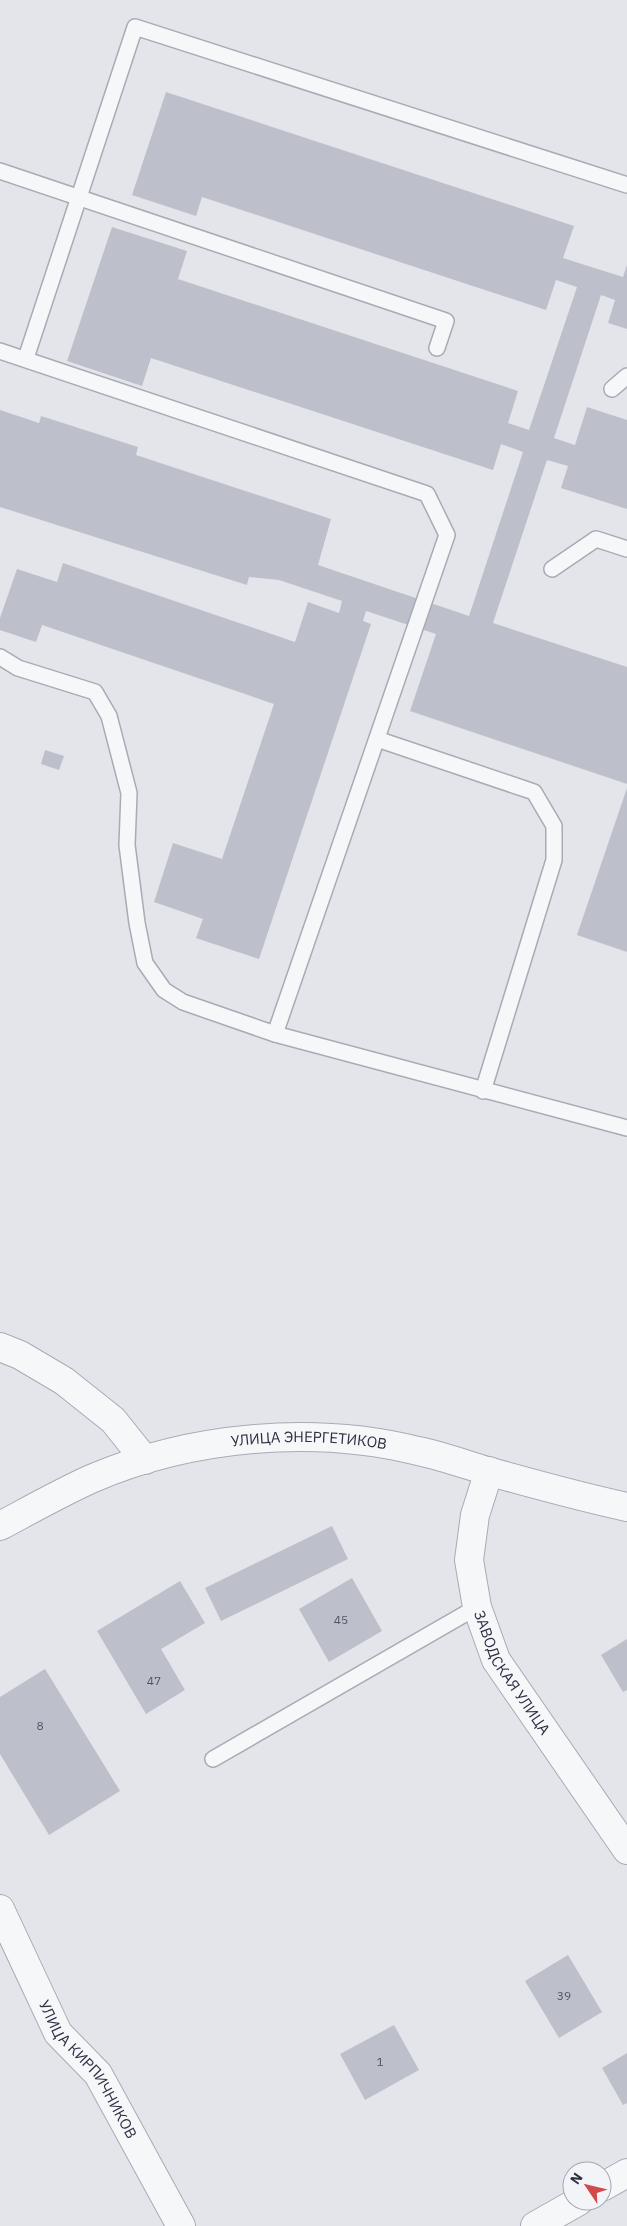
<svg xmlns="http://www.w3.org/2000/svg" width="627" height="2226" viewBox="0 0 627 2226" font-family="'IBM Plex Sans',sans-serif">
  <style>
    .building { fill: #bdc0cb }
    .lines { fill: none; stroke-linecap: round; stroke-linejoin: round }
    .service-casing { stroke: #a8abb5; stroke-width: 18 }
    .minor-casing { stroke: #a8abb5; stroke-width: 30 }
    .tertiary-casing { stroke: #a8abb5; stroke-width: 30 }
    .service { stroke: #f6f7f9; stroke-width: 15 }
    .minor { stroke: #f6f7f9; stroke-width: 28 }
    .tertiary { stroke: #f6f7f9; stroke-width: 28 }
    .labels { text-anchor: middle; stroke-width: 5; stroke-linejoin: round; paint-order: stroke }
    .number-label { font-size: 12px; fill: #505465 }
    .street-label { font-size: 15px; fill: #2b3043; stroke: #f3f4f8 }
  </style>
  <rect width="100%" height="100%" fill="#e3e5eb"/>
  <!-- building -->
  <g class="building">
    <path d="M166 92 574 226 563 258 623 277 627 265V329L608 323 615 300 601 295 554 438 575 445 587 407 627 420V509L561 488 568 466 547 460 493 623 627 667V784L410 711 436 634 366 611 363 621 371 624 259 959 196 938 203 919 154 902 173 843 222 859 274 704 42 625 36 642 0 630V618L17 569 57 582 63 563 295 642 308 602 339 613 342 601 279 580 249 577 247 585 0 507V410L39 423 41 416 138 447 136 455 331 519 318 565 469 616 523 452 501 444 493 470 151 358 142 386 67 361 112 227 187 251 178 279 518 391 508 423 529 430 577 287 556 280 546 310 202 197 196 216 132 195Z"/>
    <path d="M45 750 64 756 59 770 41 764Z"/>
    <path d="M627 788V952L577 935Z"/>
    <path d="M332 1526 348 1559 221 1621 205 1588Z"/>
    <path d="M352 1578 382 1631 329 1662 299 1609Z"/>
    <path d="M180 1581 205 1623 161 1649 185 1690 146 1714 97 1631Z"/>
    <path d="M627 1639V1690L623 1692 601 1655Z"/>
    <path d="M45 1669 120 1791 49 1835 0 1754V1697Z"/>
    <path d="M568 1955 602 2012 559 2038 525 1981Z"/>
    <path d="M394 2025 419 2070 365 2100 340 2054Z"/>
    <path d="M627 2053V2103L623 2105 602 2068Z"/>
  </g>
  <g class="lines">
    <defs>
      <g id="service">
        <path d="M0 171 446 321 437 348"/>
        <path d="M0 351 427 494 447 535 275 1034"/>
        <path d="M26 358 135 27 627 185"/>
        <path d="M612 389 627 376"/>
        <path d="M552 569 596 539 627 549"/>
        <path d="M0 657 18 668 95 692 109 716 129 793 127 845 137 923 145 963 164 990 183 1002 275 1034 627 1128"/>
        <path d="M377 739 534 792 554 826V860L483 1091"/>
        <path d="M213 1759 477 1607"/>
      </g>
      <g id="minor">
        <path id="s1" d="M489 1471 475 1515 469 1560 477 1607 496 1660 627 1850"/>
        <path id="s2" d="M0 1909 58 2033 98 2074 181 2226"/>
        <path d="M602 2187 627 2173"/>
        <path d="M535 2226 579 2201"/>
      </g>
      <g id="tertiary">
        <path d="M0 1347 20 1355 64 1381 113 1420 145 1460"/>
        <path id="s3" d="M0 1526C30 1510 60 1493 91 1479 190 1436 314 1425 418 1451 442 1456 464 1464 487 1471 534 1484 580 1497 627 1507"/>
      </g>
    </defs>
    <!-- service casing -->
    <use href="#service" class="service-casing"/>
    <!-- minor casing -->
    <use href="#minor" class="minor-casing"/>
    <!-- tertiary casing -->
    <use href="#tertiary" class="tertiary-casing"/>
    <!-- service -->
    <use href="#service" class="service"/>
    <!-- minor -->
    <use href="#minor" class="minor"/>
    <!-- tertiary -->
    <use href="#tertiary" class="tertiary"/>
  </g>
  <g class="labels">
    <!-- number labels -->
    <g class="number-label">
      <text x="341" y="1624">45</text>
      <text x="154" y="1685">47</text>
      <text x="40" y="1730">8</text>
      <text x="564" y="2000">39</text>
      <text x="380" y="2066">1</text>
    </g>
    <!-- street labels -->
    <g class="street-label">
      <text dy="5" stroke="none"><textPath href="#s3" startOffset="326">УЛИЦА ЭНЕРГЕТИКОВ</textPath></text>
      <text dy="5" stroke="none"><textPath href="#s1" startOffset="214">ЗАВОДСКАЯ УЛИЦА</textPath></text>
      <text dy="5" stroke="none"><textPath href="#s2" startOffset="184">УЛИЦА КИРПИЧНИКОВ</textPath></text>
    </g>
  </g>
  <!-- north arrow -->
  <g transform="translate(587 2186) rotate(305)"><circle r="24" fill="#f3f4f8" stroke="#a3a6b0"/>
  <path d="M0-4L9 19L0 12L-9 19Z" fill="#cf4a49"/>
  <text y="-8" font-size="14" font-weight="bold" text-anchor="middle" fill="#2b3043">N</text>
  </g>
</svg>
